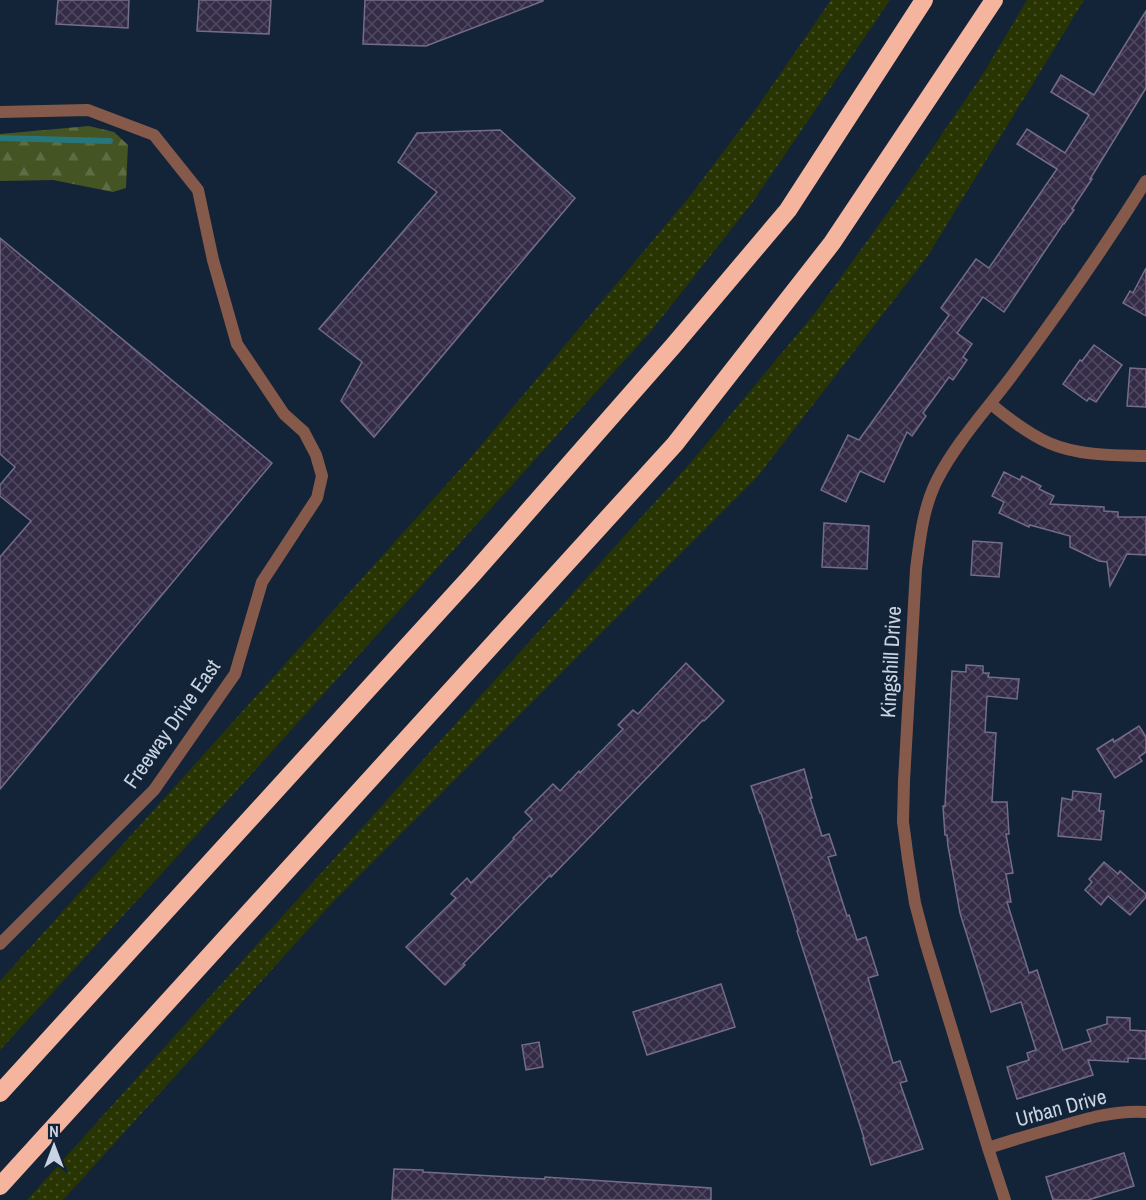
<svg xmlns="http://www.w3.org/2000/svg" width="1146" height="1200" viewBox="0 0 1146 1200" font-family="'Archivo Narrow',sans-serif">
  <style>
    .grass { fill: url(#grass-dots) }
    .forest { fill: url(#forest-firs) }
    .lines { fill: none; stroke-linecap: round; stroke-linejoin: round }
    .stream { stroke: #27767b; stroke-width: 6 }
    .building { fill: url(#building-cross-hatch); stroke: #746c8a; stroke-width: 1.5 }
    .street { stroke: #855a4b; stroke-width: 12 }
    .highway { stroke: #f4b49e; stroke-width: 18 }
    .labels { text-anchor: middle; stroke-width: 6; stroke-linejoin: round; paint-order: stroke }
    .street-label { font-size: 21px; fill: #c9d3e2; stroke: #132338 }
  </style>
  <defs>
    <pattern id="grass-dots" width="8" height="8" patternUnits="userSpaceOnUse" patternTransform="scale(1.5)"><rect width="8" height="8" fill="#283502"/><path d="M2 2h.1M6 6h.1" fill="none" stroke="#465127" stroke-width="1.8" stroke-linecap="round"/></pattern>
    <pattern id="forest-firs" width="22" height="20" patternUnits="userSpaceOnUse" patternTransform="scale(1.5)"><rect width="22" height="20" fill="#455423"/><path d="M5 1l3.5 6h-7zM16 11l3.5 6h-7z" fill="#5e6c43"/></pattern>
    <pattern id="building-cross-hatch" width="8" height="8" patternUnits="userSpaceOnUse" patternTransform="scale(1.5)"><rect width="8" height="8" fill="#342c46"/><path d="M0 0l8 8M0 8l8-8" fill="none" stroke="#504a60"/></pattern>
  </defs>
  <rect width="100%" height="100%" fill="#132338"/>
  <!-- grass -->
  <g class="grass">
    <path d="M831 0H890L752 203 651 331 164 871 0 1050V981L473 455 690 196 758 106Z"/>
    <path d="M1027 0H1084L927 257 758 476 334 901 63 1200H27L692 461 815 313 894 204 983 74Z"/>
  </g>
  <!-- forest -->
  <path class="forest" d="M89 126 114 132 128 145 126 188 113 192 53 180 0 181V134Z"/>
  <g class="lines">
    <!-- stream -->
    <path class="stream" d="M0 138 110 141"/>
  </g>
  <!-- building -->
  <g class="building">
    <path d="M58 0H129L128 28 56 24Z"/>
    <path d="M199 0H271L269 34 197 31Z"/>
    <path d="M365 0H543V1L426 46 363 44Z"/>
    <path d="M1146 11V88L1090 179H1092L1072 209 1074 210 1064 224H1063L1004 312 983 297 957 333 972 344 963 357 967 360 953 380 949 377 923 413 926 416 912 436 907 432 884 482 860 471 846 502 821 490 848 435 859 440 949 315 941 308 976 259 989 268 1057 169 1017 144 1027 129 1065 153 1089 115 1051 92 1061 75 1094 95Z"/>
    <path d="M500 130 575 198 374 437 341 401 362 362 319 329 437 192 398 162 417 133Z"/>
    <path d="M0 238 272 463 0 789V557L31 521 0 496V485L15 467 0 454Z"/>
    <path d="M1146 268V316L1123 303 1130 291 1133 293Z"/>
    <path d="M1094 345 1122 365 1096 402 1089 398 1087 401 1063 384 1080 360 1082 361Z"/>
    <path d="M1130 368 1146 369V407L1127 406Z"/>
    <path d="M1004 472 1020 480 1022 476 1041 486 1039 489 1054 496 1050 504 1104 507V511L1118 512V517H1146V555L1127 554 1110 586 1107 562 1099 561 1070 547V536L1030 525 1029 527 999 513 1004 502 992 496Z"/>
    <path d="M824 523 869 526 867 569 822 567Z"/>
    <path d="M973 541 1002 543 999 577 971 575Z"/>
    <path d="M686 663 724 701 704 721 703 720 551 877 550 875 463 964 465 965 445 985 406 947 456 898 451 894 467 878 471 883 514 839 513 838 532 819 525 812 553 784 560 791 579 771 580 773 623 729 618 725 633 710 638 714Z"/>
    <path d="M966 665 983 666V673H989L988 677 1019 679 1017 699 987 696 985 732 996 733 992 802H1007L1009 834H1006L1013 873 1006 874 1011 902H1007L1029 973 1037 970 1063 1050 1091 1041 1087 1030 1107 1024V1017L1130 1018V1030L1146 1031V1059L1128 1058V1062L1088 1060 1093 1075 1017 1099 1007 1067 1029 1060 1027 1053 1036 1050 1021 1002 991 1012 960 913 948 846 947 835H945L943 806H945L952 671 966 672Z"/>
    <path d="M1139 726 1146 737V752L1139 757 1142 761 1115 778 1097 749 1113 739 1114 742Z"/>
    <path d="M804 769 812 798H810L822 836 829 834 836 855 828 857 847 916 849 915 857 940 866 937 878 975 868 978 893 1063 900 1061 907 1081 900 1083 923 1149 871 1165 863 1138H864L797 931 798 930 761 813H760L751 786Z"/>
    <path d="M1073 791 1101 794 1099 811H1104L1101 840 1058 836 1062 798 1072 800Z"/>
    <path d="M1104 862 1118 874 1120 871 1146 894V897L1130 915 1108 896 1101 905 1085 890 1092 882 1089 879Z"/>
    <path d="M721 984 735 1027 647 1055 633 1012Z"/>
    <path d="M539 1042 543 1067 526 1070 522 1045Z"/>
    <path d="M1124 1153 1134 1186 1088 1200H1053L1046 1177Z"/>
    <path d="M394 1169 423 1170V1172L545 1179V1177L711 1188V1200H392Z"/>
  </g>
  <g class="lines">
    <!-- street -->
    <g class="street">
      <path d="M0 112 88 110 154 135 198 190 213 260 237 344 284 414 304 432 316 455 322 476 317 498 262 582 235 674 154 790 0 944"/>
      <path d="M991 404C1009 419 1028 434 1049 443 1079 456 1114 455 1146 456"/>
      <path d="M988 1148C1010 1141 1032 1134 1055 1128 1085 1119 1114 1110 1146 1112"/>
      <path d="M1005 1200 988 1148 925 941 915 903 908 859 903 822 904 781 916 569C920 538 923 508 937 480 957 441 988 408 1014 373 1060 311 1105 247 1146 181"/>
    </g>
    <!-- highway -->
    <g class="highway">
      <path d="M0 1093 473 574 674 345 788 210 924 0"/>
      <path d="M0 1186 675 444 832 243 994 0"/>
    </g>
  </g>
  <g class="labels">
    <!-- street labels -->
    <g class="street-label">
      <text transform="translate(891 662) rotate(-87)" y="7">Kingshill Drive</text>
      <text transform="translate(172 724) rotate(-55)" y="7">Freeway Drive East</text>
      <text transform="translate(1061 1108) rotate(-15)" y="7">Urban Drive</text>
    </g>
  </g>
  <!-- north arrow -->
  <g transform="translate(54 1146)" stroke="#132338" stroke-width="4.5" paint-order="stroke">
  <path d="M0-4.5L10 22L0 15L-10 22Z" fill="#c9d3e2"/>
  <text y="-9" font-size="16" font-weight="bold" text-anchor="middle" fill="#c9d3e2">N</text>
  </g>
</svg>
